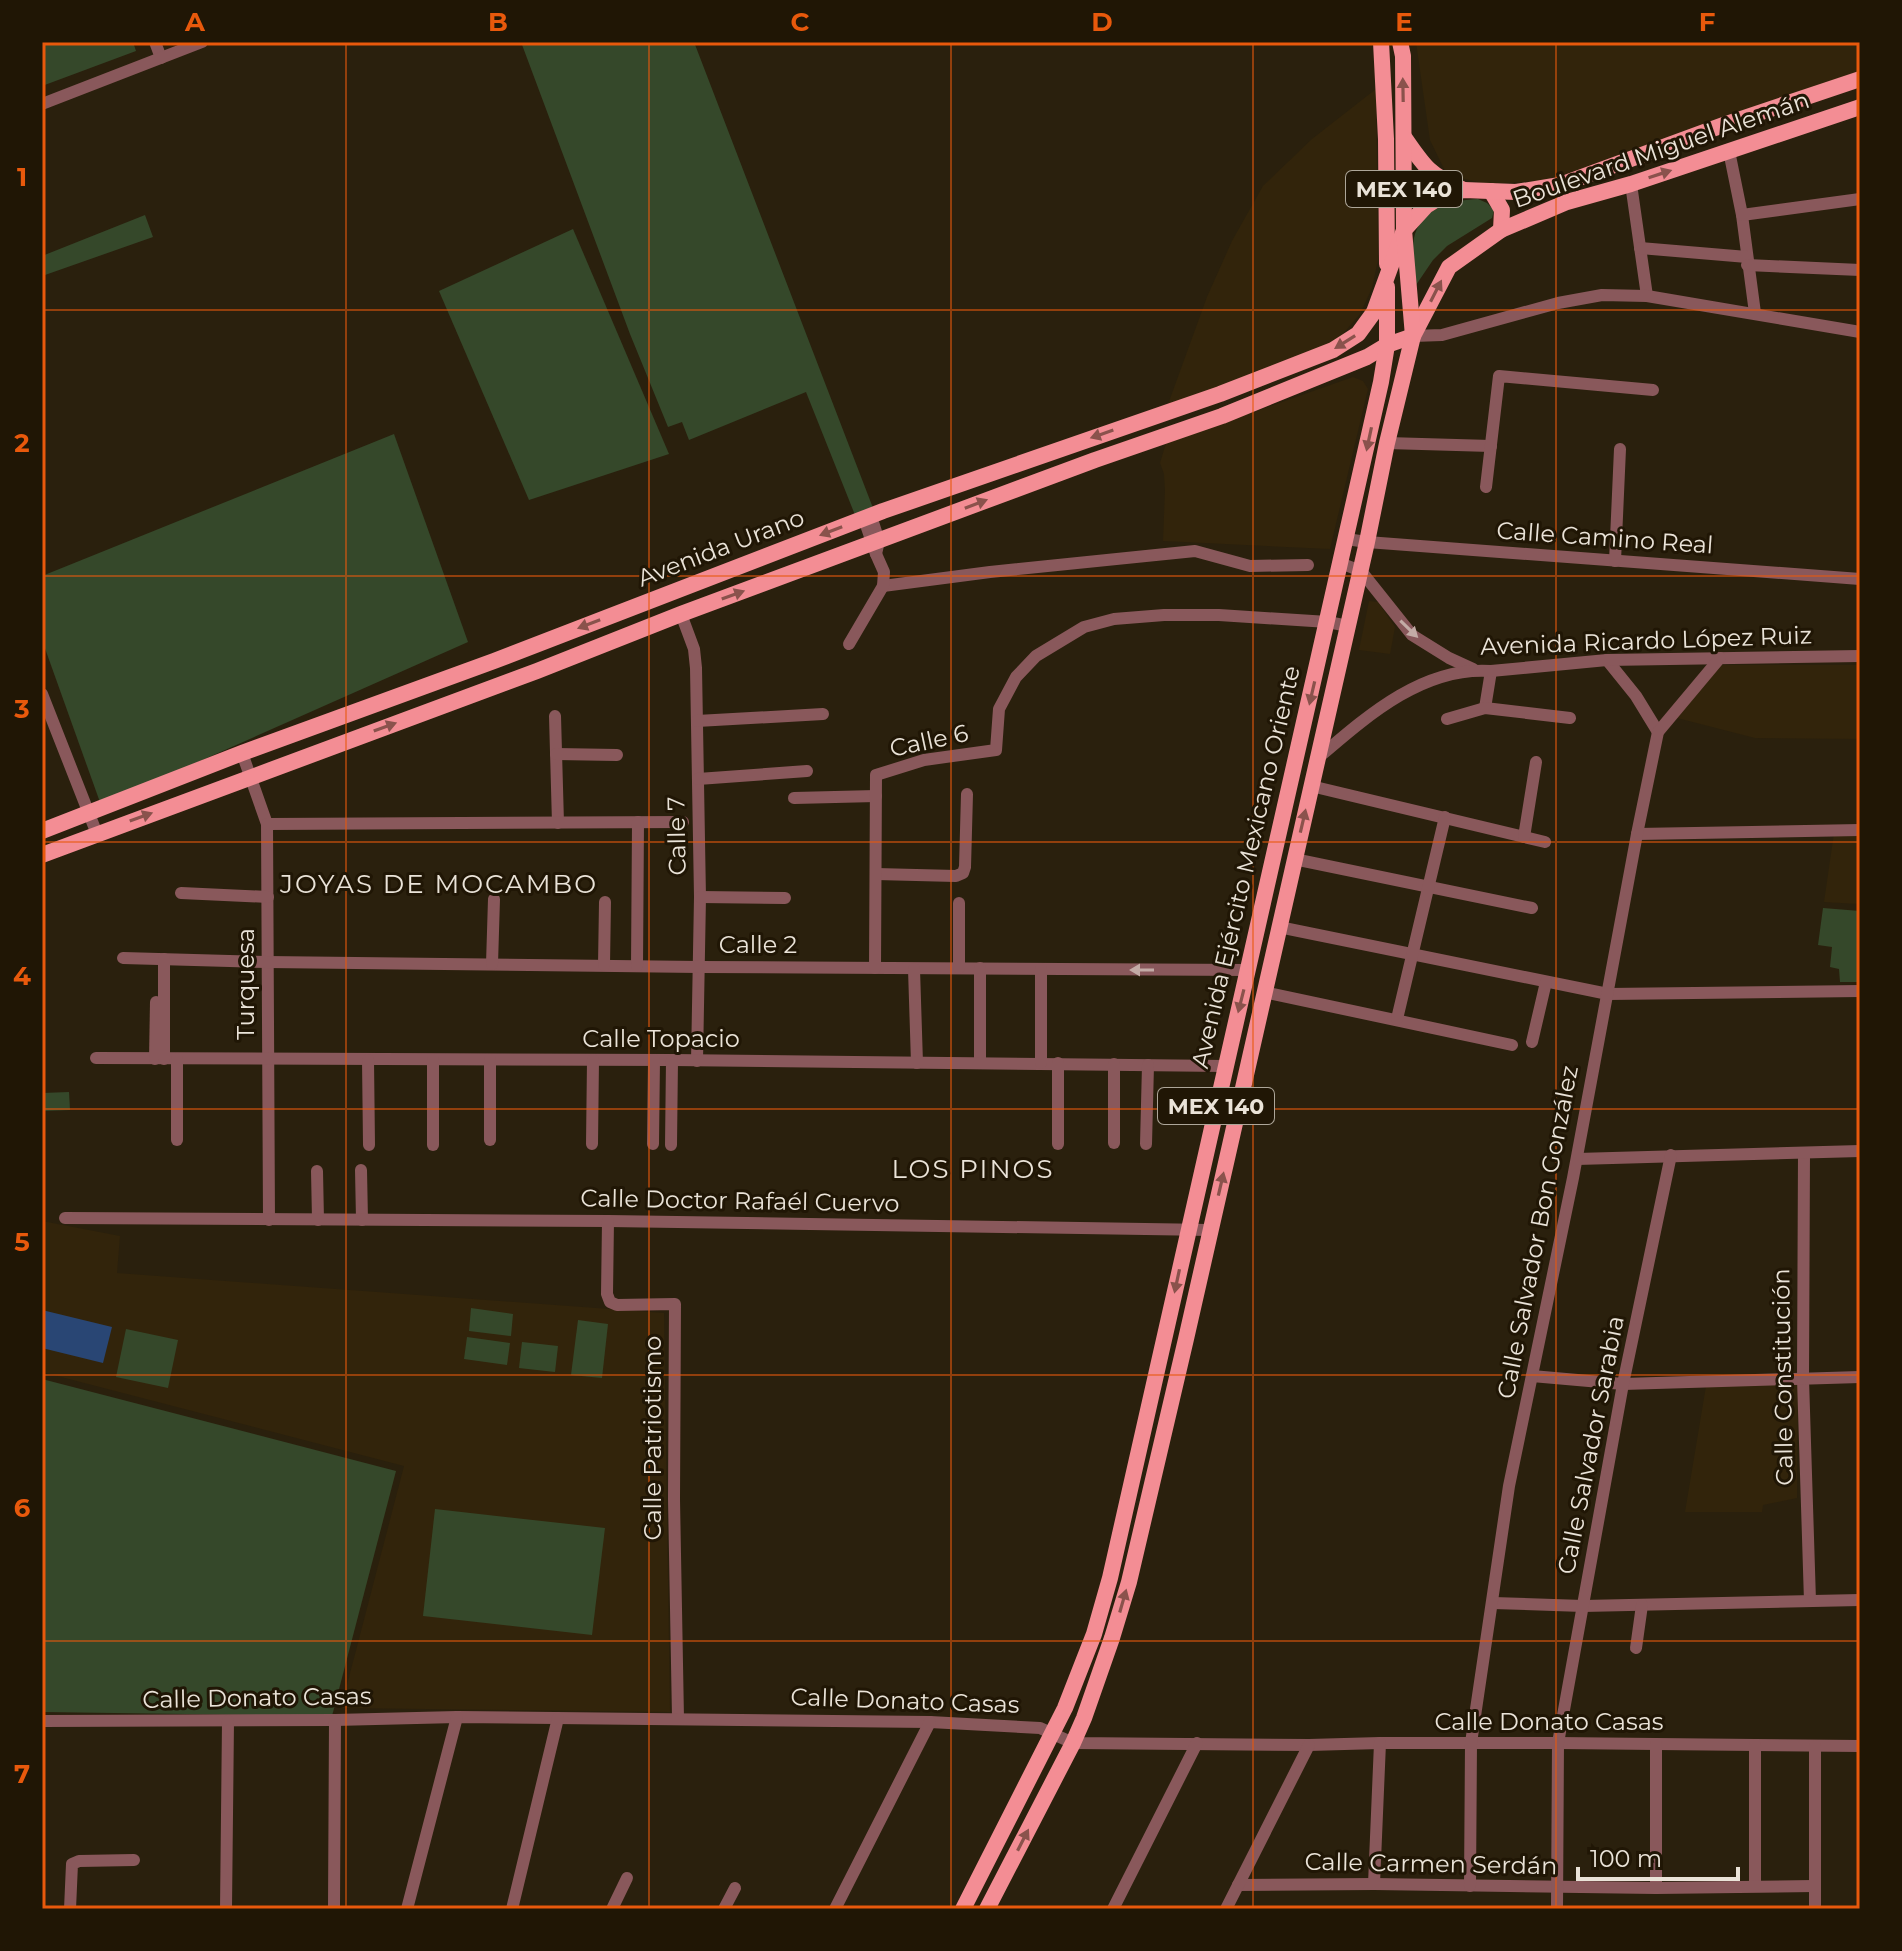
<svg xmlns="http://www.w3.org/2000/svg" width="1902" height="1951" viewBox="0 0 1902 1951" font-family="Montserrat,sans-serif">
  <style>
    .built { fill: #32240b }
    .green { fill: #35482a }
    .water { fill: #294674 }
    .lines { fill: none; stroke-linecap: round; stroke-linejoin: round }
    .minor { stroke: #89585b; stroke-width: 12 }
    .major { stroke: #f38d94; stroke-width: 16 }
    .oneway { fill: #8a524c }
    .oneway2 { fill: #c3aba6 }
    .grid { fill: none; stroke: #e8590c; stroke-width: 2; stroke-opacity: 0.55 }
    .labels { text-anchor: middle; stroke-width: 6; stroke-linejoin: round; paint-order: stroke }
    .shield { fill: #201605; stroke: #ada699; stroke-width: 2 }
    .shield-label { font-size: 22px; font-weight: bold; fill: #eae3d8 }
    .street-label { font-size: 24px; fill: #eae3d8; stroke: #201605 }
    .neighbourhood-label { font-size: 26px; letter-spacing: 2px; fill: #eae3d8; stroke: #201605 }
    .neatline { fill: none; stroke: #e8590c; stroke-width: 3 }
    .grid-label { font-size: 26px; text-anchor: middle; font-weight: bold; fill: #e8590c }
  </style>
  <rect width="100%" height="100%" fill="#2a200d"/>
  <!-- built -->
  <g class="built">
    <path d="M1416 42H1860V75L1555 180 1487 184 1447 175 1430 140Z"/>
    <path d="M1376 89 1378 260 1372 288 1360 314 1342 335 1316 353 1167 407 1207 297 1232 241 1263 186 1312 139Z"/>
    <path d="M1353 377 1363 381 1368 389 1330 549 1163 541 1165 490 1164 474 1160 463 1166 443Z"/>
    <path d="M1369 601 1378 602 1395 627 1390 654 1359 650Z"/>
    <path d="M1721 665H1860V739L1755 738 1677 718Z"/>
    <path d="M1860 832V880L1858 904 1824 902 1834 833Z"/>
    <path d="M42 1221 120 1236 117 1273 664 1313 670 1712 341 1708 404 1466 42 1372Z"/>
    <path d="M1798 1384 1797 1498 1763 1505 1762 1512H1685L1706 1386Z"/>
  </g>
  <!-- green -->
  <g class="green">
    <path d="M42 42H133L136 51 42 86Z"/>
    <path d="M521 42H694L873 508 855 515 806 392 689 440 682 422 668 427 630 334Z"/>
    <path d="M1478 199 1487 203 1494 210 1492 218 1447 246 1433 260 1416 285H1414C1414 271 1411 246 1415 234 1424 207 1454 200 1478 199Z"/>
    <path d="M145 215 153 237 45 275 42 293V256Z"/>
    <path d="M573 229 669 454 529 500 439 291Z"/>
    <path d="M394 434 468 642 101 805 42 640V576Z"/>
    <path d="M1823 908 1860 911V982H1840L1839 969 1830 967 1832 947 1818 945Z"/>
    <path d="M69 1092 70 1110 42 1111V1093Z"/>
    <path d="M471 1308 513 1314 511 1336 469 1331Z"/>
    <path d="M578 1320 608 1324 602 1378 571 1375Z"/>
    <path d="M126 1329 178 1340 168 1388 116 1377Z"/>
    <path d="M467 1337 510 1343 507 1365 464 1359Z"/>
    <path d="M522 1342 558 1346 555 1372 519 1368Z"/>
    <path d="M42 1379 396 1471 332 1716 42 1712Z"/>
    <path d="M435 1509 605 1528 592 1635 423 1616Z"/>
  </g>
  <!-- water -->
  <path class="water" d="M42 1310 112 1327 103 1363 42 1348Z"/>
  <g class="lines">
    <!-- minor -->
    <g class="minor">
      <path d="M155 42 161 58"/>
      <path d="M42 104 202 42"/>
      <path d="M1729 151 1742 215 1755 313"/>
      <path d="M1631 184 1647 296"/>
      <path d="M1742 215 1860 199"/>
      <path d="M1640 248 1747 257"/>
      <path d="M1747 265 1860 270"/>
      <path d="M1413 336 1442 335 1558 303 1602 295 1647 296 1860 332"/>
      <path d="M1387 443 1491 446"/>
      <path d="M1486 487 1499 376 1653 390"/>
      <path d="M864 519 876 554 879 541 871 516"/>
      <path d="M1346 539 1367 542 1860 579"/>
      <path d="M1615 561 1620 449"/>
      <path d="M1340 563 1361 571 1412 635 1449 658 1473 669"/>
      <path d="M883 586 990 572 1195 551 1250 566 1308 565"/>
      <path d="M681 614 694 649 696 668 700 897 697 1061"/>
      <path d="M849 644 883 586 884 572 876 554"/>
      <path d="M1607 660 1636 696 1658 732"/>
      <path d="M42 694 97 834"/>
      <path d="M1485 708 1491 671"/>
      <path d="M555 716 558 823"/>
      <path d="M1447 719 1485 708 1570 718"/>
      <path d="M697 721 823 714"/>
      <path d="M242 753 267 824 269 1220"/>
      <path d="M556 754 617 755"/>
      <path d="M1318 758C1367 716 1423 666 1491 671L1607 660 1860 656"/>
      <path d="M698 779 807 771"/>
      <path d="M1311 786 1545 842"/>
      <path d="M794 798 876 796"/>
      <path d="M267 824 683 822"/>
      <path d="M1637 834 1860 830"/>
      <path d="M1524 837 1536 762"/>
      <path d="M1294 859 1532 908"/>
      <path d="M876 874 956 876 963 873 965 867 967 794"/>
      <path d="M181 893 268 897"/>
      <path d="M700 897 785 898"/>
      <path d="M1279 927 1608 994 1860 991"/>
      <path d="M123 958 267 962 699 967 1248 970"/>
      <path d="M492 964 494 899"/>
      <path d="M604 965 605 902"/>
      <path d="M637 966 638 822"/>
      <path d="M875 968 876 775 924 760 996 750 999 709 1016 677 1036 656 1084 627 1114 619 1164 615H1219L1328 622 1348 626"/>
      <path d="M959 968V903"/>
      <path d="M980 968V1063"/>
      <path d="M914 969 917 1063"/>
      <path d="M1264 992 1512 1045"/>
      <path d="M1397 1019 1445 817"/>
      <path d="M1532 1042 1546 982"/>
      <path d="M96 1058 672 1060 1225 1066"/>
      <path d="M155 1059 156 1002"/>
      <path d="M164 1059V959"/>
      <path d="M368 1060 369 1145"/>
      <path d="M433 1060V1145"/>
      <path d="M490 1060V1140"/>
      <path d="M1041 1063V969"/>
      <path d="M177 1140V1059"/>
      <path d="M1114 1143V1064"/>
      <path d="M592 1144 593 1060"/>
      <path d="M653 1144 654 1060"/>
      <path d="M1058 1144V1063"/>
      <path d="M1146 1144 1148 1065"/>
      <path d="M671 1145 672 1060"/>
      <path d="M1804 1153 1803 1379 1810 1601"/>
      <path d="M1577 1159 1860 1151"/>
      <path d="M361 1170 362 1220"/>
      <path d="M317 1171 318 1220"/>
      <path d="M65 1218 608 1221 1210 1230"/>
      <path d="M608 1221 607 1294 610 1302 617 1305 675 1304 674 1499 678 1718"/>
      <path d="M1532 1376 1623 1384 1860 1377"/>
      <path d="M1493 1603 1583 1606 1860 1600"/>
      <path d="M1636 1648 1642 1605"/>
      <path d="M42 1721 335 1720 457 1717 930 1722 1040 1728 1073 1743 1309 1745 1380 1743H1558L1860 1746"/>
      <path d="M1656 1744V1888"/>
      <path d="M1755 1745V1885"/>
      <path d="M1374 1884 1380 1743"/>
      <path d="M1238 1885 1374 1884 1656 1888 1814 1886"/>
      <path d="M1470 1886 1471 1743 1509 1486 1573 1178 1637 834 1658 732 1720 658"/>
      <path d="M70 1909 72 1864 79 1861 134 1860"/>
      <path d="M226 1909 228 1721"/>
      <path d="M334 1909 335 1720"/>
      <path d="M407 1909 457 1717"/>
      <path d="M512 1909 558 1718"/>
      <path d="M612 1909 627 1878"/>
      <path d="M724 1909 735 1888"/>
      <path d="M835 1909 930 1722"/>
      <path d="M1113 1909 1197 1743"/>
      <path d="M1226 1909 1309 1745"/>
      <path d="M1557 1909 1558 1743 1623 1384 1671 1155"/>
      <path d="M1815 1909V1746"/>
    </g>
    <!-- major -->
    <g class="major">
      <path d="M1381 42 1386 139 1387 264"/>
      <path d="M1404 137C1424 166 1429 175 1462 189"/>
      <path d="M1491 191 1502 210 1501 230"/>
      <path d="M42 831 242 753 494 661 883 511 1220 394 1333 350 1358 334 1374 312 1404 230 1426 206 1447 193 1464 190 1516 192 1560 185 1726 124 1860 79"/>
      <path d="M42 855 537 671 681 614 1095 460 1222 416 1367 357 1387 345 1413 336 1449 267 1501 230 1567 202 1631 184 1860 107"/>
      <path d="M963 1909 1065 1708 1094 1634 1110 1578 1381 382 1387 345V287"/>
      <path d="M987 1909 1073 1743 1084 1718 1112 1638 1129 1582 1186 1339 1367 542 1387 443 1413 336 1404 230 1403 56 1400 42"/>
    </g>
  </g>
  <!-- one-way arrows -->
  <defs><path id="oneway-solid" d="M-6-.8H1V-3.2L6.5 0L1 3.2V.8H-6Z" transform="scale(2)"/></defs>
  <g class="oneway">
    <use href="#oneway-solid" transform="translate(1403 90) rotate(-91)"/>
    <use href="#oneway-solid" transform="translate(1660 174) rotate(-18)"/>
    <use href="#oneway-solid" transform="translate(1436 291) rotate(-63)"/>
    <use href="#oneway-solid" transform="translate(1345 342) rotate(148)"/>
    <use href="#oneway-solid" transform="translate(1102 434) rotate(161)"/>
    <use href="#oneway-solid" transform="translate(1369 439) rotate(102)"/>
    <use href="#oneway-solid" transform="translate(976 504) rotate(-21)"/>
    <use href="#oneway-solid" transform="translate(831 531) rotate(159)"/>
    <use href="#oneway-solid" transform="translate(733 595) rotate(-20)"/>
    <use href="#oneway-solid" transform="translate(589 624) rotate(159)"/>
    <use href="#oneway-solid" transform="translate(1312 693) rotate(103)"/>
    <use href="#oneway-solid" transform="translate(385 727) rotate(-20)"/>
    <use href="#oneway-solid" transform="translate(141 817) rotate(-20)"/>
    <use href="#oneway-solid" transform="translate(1303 821) rotate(-77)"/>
    <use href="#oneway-solid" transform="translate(1241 1001) rotate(104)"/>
    <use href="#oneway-solid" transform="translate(1221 1184) rotate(-77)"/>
    <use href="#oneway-solid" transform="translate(1177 1281) rotate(102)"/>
    <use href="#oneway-solid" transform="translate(1123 1601) rotate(-74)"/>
    <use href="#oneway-solid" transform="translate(1023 1840) rotate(-63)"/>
  </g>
  <g class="oneway2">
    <use href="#oneway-solid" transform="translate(1409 629) rotate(44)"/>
    <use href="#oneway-solid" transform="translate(1142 970) rotate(-180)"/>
  </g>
  <!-- grid -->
  <path class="grid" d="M346 42V1909M649 42V1909M951 42V1909M1253 42V1909M1556 42V1909M42 310H1860M42 576H1860M42 842H1860M42 1109H1860M42 1375H1860M42 1641H1860"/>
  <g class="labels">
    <!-- shield labels -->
    <g class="shield">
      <rect x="1346" y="171" width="116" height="36" rx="6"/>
      <rect x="1158" y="1088" width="116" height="36" rx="6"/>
    </g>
    <g class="shield-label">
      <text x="1404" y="197">MEX 140</text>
      <text x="1216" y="1114">MEX 140</text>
    </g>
    <!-- street labels -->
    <g class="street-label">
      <text transform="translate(1661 150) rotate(-19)" y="8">Boulevard Miguel Alemán</text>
      <text transform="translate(1605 538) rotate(4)" y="8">Calle Camino Real</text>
      <text transform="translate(721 548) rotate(-21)" y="8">Avenida Urano</text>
      <text transform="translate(1646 641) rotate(-2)" y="8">Avenida Ricardo López Ruiz</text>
      <text transform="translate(929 741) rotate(-12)" y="8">Calle 6</text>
      <text transform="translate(677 836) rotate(-91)" y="8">Calle 7</text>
      <text transform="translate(1246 867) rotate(-77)" y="8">Avenida Ejército Mexicano Oriente</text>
      <text x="758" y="953">Calle 2</text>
      <text transform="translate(246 984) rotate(-90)" y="8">Turquesa</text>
      <text x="661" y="1047">Calle Topacio</text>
      <text transform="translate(740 1201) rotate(1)" y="8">Calle Doctor Rafaél Cuervo</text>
      <text transform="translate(1538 1232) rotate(-79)" y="8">Calle Salvador Bon González</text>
      <text transform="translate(1783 1377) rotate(-91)" y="8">Calle Constitución</text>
      <text transform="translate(653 1438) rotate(-90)" y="8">Calle Patriotismo</text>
      <text transform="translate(1591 1445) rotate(-79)" y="8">Calle Salvador Sarabia</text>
      <text transform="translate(257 1698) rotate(-1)" y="8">Calle Donato Casas</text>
      <text transform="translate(905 1701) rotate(2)" y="8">Calle Donato Casas</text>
      <text x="1549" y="1730">Calle Donato Casas</text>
      <text transform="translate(1431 1864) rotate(1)" y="8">Calle Carmen Serdán</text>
    </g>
    <!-- neighbourhood labels -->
    <g class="neighbourhood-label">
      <text x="439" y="893">JOYAS DE MOCAMBO</text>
      <text x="973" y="1178">LOS PINOS</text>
    </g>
  </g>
  <!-- border -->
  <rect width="1902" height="1951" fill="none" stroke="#201605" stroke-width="88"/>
  <!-- scale -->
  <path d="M1578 1867v12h160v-12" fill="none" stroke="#eae3d8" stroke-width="4"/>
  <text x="1590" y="1867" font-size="24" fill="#eae3d8" stroke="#201605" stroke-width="6" paint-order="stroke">100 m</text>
  <rect x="44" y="44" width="1814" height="1863" class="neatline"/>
  <g class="grid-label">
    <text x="195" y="31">A</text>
    <text x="498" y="31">B</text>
    <text x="800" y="31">C</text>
    <text x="1102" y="31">D</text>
    <text x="1404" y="31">E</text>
    <text x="1707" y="31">F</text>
    <text x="22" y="186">1</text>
    <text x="22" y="452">2</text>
    <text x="22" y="718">3</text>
    <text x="22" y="985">4</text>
    <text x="22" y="1251">5</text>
    <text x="22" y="1517">6</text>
    <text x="22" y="1783">7</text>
  </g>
</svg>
